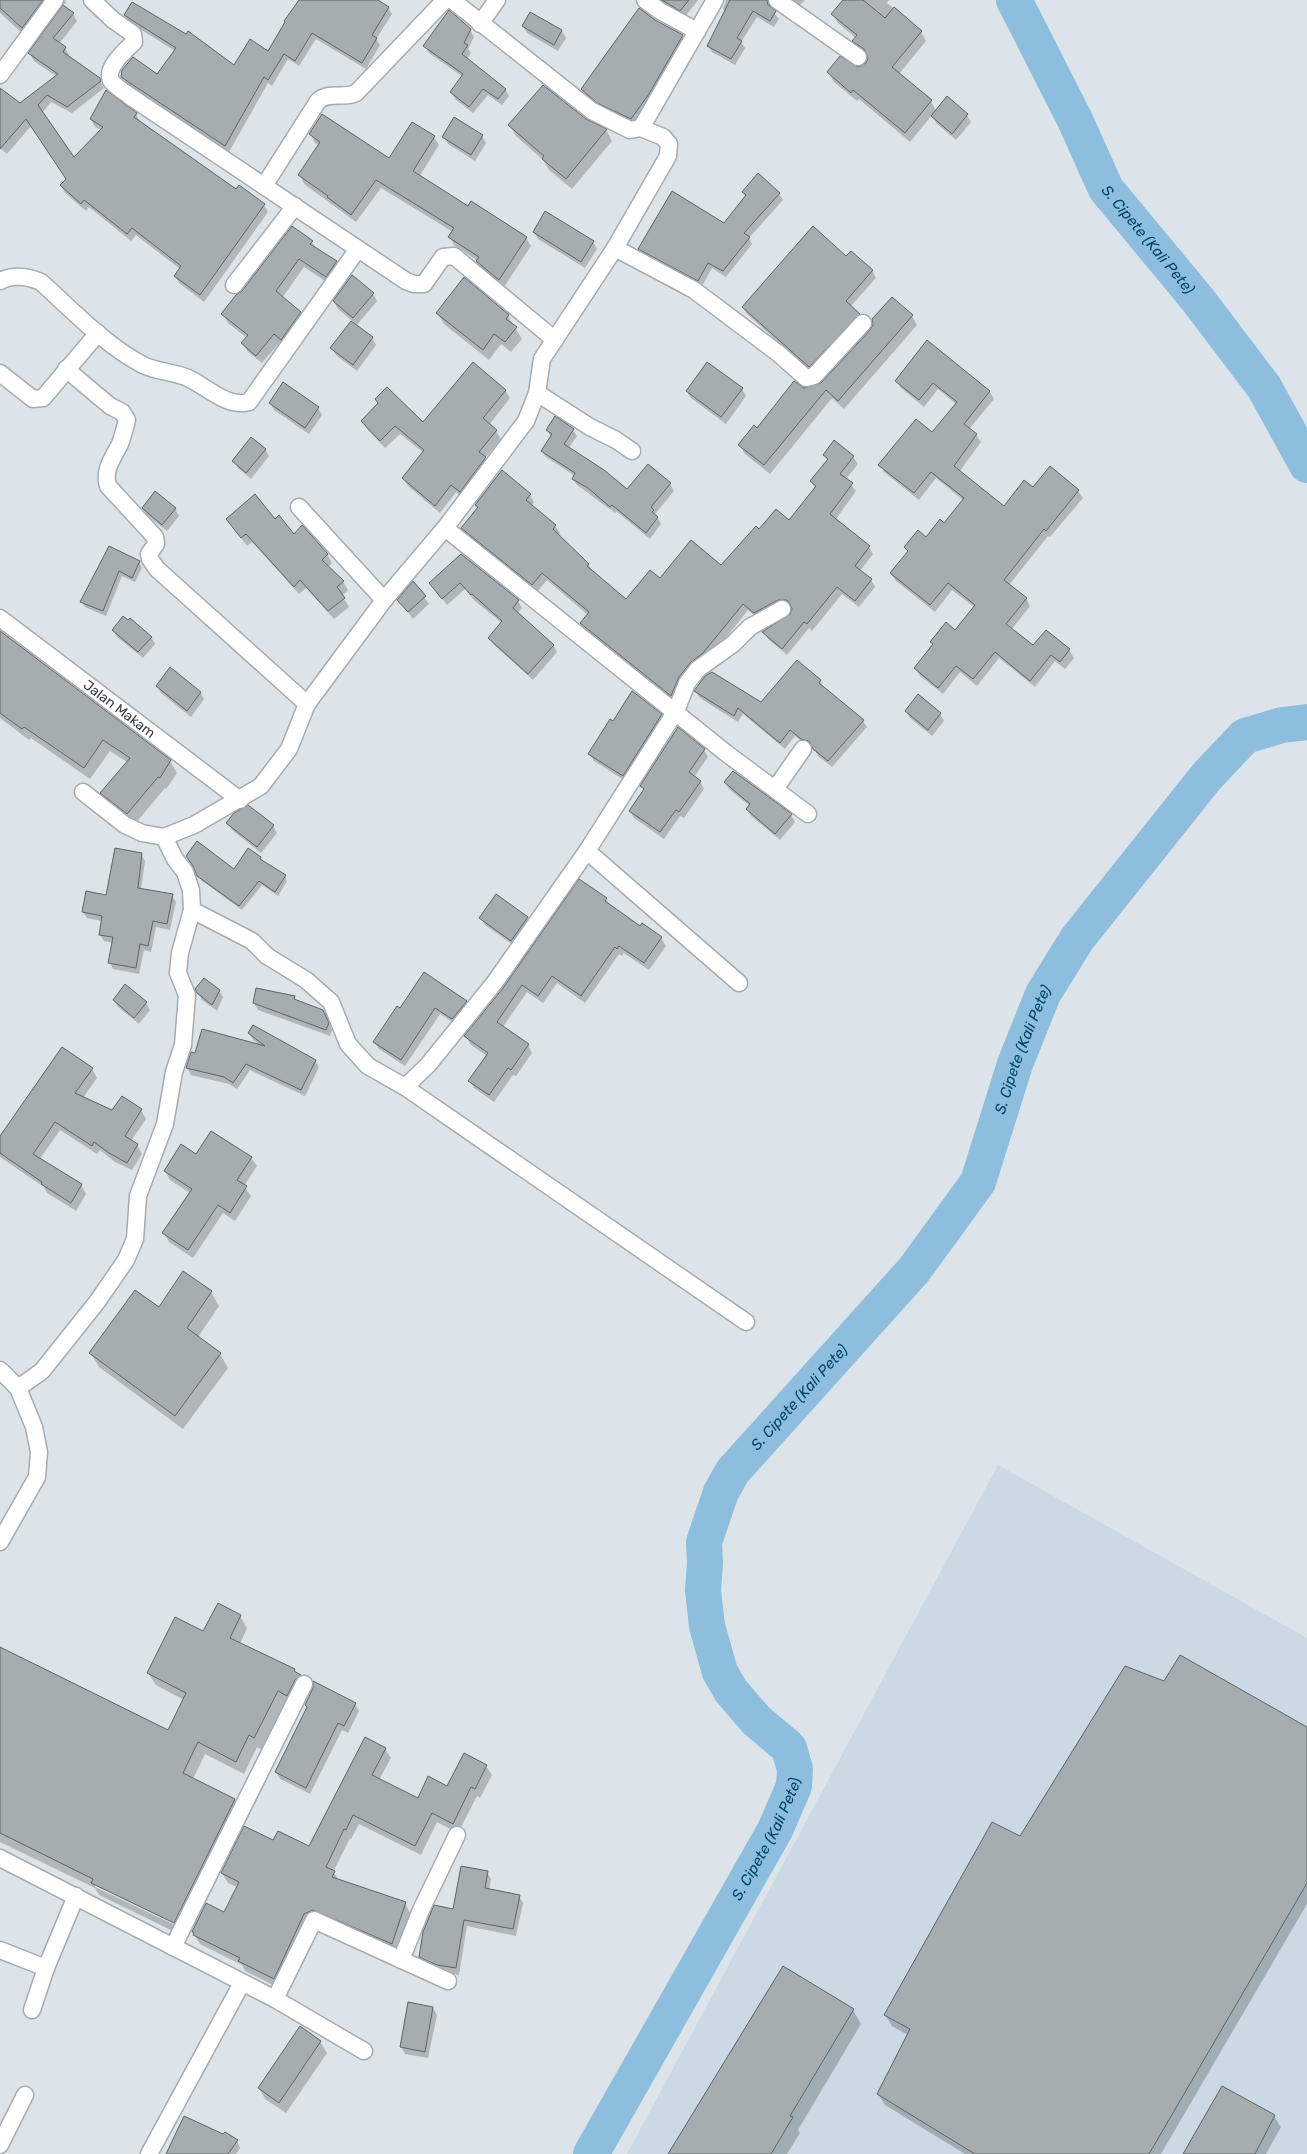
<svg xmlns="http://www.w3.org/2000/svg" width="1307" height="2154" viewBox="0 0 1307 2154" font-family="Rubik,sans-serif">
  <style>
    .built { fill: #cad9e3 }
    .shadow { fill: #0003; fill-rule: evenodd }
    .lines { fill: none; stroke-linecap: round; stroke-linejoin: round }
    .river { stroke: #8dbedd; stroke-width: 36 }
    .building { fill: #a5adb1; stroke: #5d6468 }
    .minor-casing { stroke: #a5acb1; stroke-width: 19 }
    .minor { stroke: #fff; stroke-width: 16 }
    .labels { text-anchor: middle; stroke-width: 5; stroke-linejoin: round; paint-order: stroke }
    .street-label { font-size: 14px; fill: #393c3e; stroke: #e9f1f6 }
    .water-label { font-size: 15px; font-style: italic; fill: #024563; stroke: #e9f1f6 }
  </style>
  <rect width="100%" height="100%" fill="#dce4e9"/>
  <!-- built -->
  <path class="built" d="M998 1465 1307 1638V2154H627Z"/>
  <!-- shadow -->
  <g class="shadow">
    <path d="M0 0H65L66 3 55 9 31 41 0 13Z"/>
    <path d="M301 0H376L388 8 392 14 376 39 380 45 366 69 316 39 299 66 288 59 272 86 268 83 229 152 126 83 122 76H158L175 51 129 22 125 15 235 66 269 52Z"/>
    <path d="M657 0H698L685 17Z"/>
    <path d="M726 0H775L770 6 771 9 779 19 774 27 757 17 741 42 745 48 735 65 712 52 708 46 725 12 723 9Z"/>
    <path d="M790 0H805L799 6Z"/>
    <path d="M844 0H889L887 3 921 32 926 41 899 74 931 101 936 111 967 115 971 122 956 140 936 123 932 115 910 142 859 99 857 101 834 82 828 72 856 68 868 63V57L859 50 854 41 856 38 838 23 833 14Z"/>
    <path d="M531 13 562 31 566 38 558 51 527 33 523 26Z"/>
    <path d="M73 14 77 21 59 44 65 48 69 55 68 57 99 79 104 88 72 113 51 102 42 113 74 159 101 130 95 127 91 119 136 114 140 122 236 191 264 205 268 212 204 302 179 283 175 276 180 269 136 235 131 241 89 207 86 211 65 193 61 186 67 179 31 126 7 154 0 148V90L20 105 56 76 34 61 30 54Z"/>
    <path d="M470 30 474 37 468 49 471 53 467 59 505 89 509 96 502 105 488 95 473 113 455 99 451 92 463 77 429 53 425 46Z"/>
    <path d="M682 36 689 47 637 129 589 100 582 89Z"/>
    <path d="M585 120 606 130 612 141 572 189 549 170 544 161 516 136 510 125Z"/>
    <path d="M311 134 390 160 434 137 439 145 419 177 468 208 526 238 531 246 504 287 482 270 478 261 454 245 450 237 453 232 381 188 356 222 304 184 300 175 319 145 315 143Z"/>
    <path d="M482 136 486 143 475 161 448 144 444 137Z"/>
    <path d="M743 192 779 194 783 200 749 238 752 244 726 277 712 268 702 286 643 255 639 249 724 224 746 197Z"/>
    <path d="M534 232 593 242 597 249 585 268 538 239Z"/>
    <path d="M312 242 316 249 336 262 341 271 331 285 304 267 282 298 300 313 305 321 286 347 280 342 262 363 248 352 243 343 247 338 228 323 223 314Z"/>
    <path d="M872 271 876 278 850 307 863 321 813 373 747 314 743 307Z"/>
    <path d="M373 294 377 301 357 325 338 309 334 302Z"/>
    <path d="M892 298 912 316 917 325 844 409 832 398 770 474 745 454 740 445 757 430 822 384 871 330Z"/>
    <path d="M437 313 508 316 522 339 511 352 501 344 489 360 444 324Z"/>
    <path d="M372 338 376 345 357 371 336 355 332 348Z"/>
    <path d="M928 342 990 392 994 399 969 429 976 435 981 442 959 472 1004 508 1033 489 1050 468 1078 491 1083 498 1050 537 1048 536 1009 585 1026 598 1030 606 1011 630 1033 647 1046 631 1069 650 1074 658 1065 669 1055 661 1035 687 999 658 977 686 960 672 943 694 920 676 915 668 955 631 974 607 952 590 935 612 896 581 891 574 909 552 906 547 926 538 945 525 963 500 936 478 919 500 884 472 880 465 933 434 956 404 938 389 924 407 901 388 897 381Z"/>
    <path d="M742 389 746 396 726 424 691 398 687 391Z"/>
    <path d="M505 390 510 398 489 425 496 431 501 439 485 458 490 466 465 499 456 492 440 513 408 486 403 478 424 453 400 434 385 448 367 429 362 421 424 423Z"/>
    <path d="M270 403 318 408 322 415 309 434 274 410Z"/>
    <path d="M547 430H573L577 436 568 449 628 491 670 484 674 491 655 514 661 524 650 539 616 511 615 513 577 485 573 479 575 476 546 457 542 451 551 437Z"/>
    <path d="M834 442 853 457 858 464 846 479 856 491 836 519 869 547 873 554 860 571 871 580 875 587 859 607 842 594 812 631 809 628 787 655 768 639 764 632 791 615 793 608 782 607 759 620 748 610 675 702 585 630 581 623 588 615 547 580 537 592 466 535 462 528 478 508 477 505 530 495 534 502 531 506 555 526 560 533 557 536 588 564 593 572 627 601 660 580 721 567 759 531 790 522 816 489 811 482 828 461 824 455Z"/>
    <path d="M265 449 269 456 251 479 238 468 234 461Z"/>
    <path d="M143 508 175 509 179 516 167 531 147 515Z"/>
    <path d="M227 519 274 521 293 535 327 554 332 563 328 567 343 582 348 590 342 596 349 607 334 619 306 588 299 594 252 542 247 546Z"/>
    <path d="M109 548 139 562 142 568 135 582 122 576 106 616 85 607 82 602Z"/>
    <path d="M461 555 518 601 522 608 517 613 553 645 557 652 533 680 493 644 490 638 502 623 475 601 465 589 447 605 431 583Z"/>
    <path d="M413 583 429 604 413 619 399 600Z"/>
    <path d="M113 630 151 637 155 644 143 658 117 637Z"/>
    <path d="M0 632 170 761 177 773 166 789 165 788 134 825 109 805 102 793 127 762 110 751 90 779 31 738 29 740 0 718Z"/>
    <path d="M820 681 825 689 863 721 867 727 832 767 818 756 814 748 807 746 795 736 785 749 743 714 738 722 700 698 696 692 761 704Z"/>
    <path d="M157 686 200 692 204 699 191 717 161 693Z"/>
    <path d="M906 711 940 714 944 721 932 736 910 718Z"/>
    <path d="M661 715 665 722 627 782 594 761 590 754 614 723Z"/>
    <path d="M704 750 708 757 694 777 700 782 704 789 684 818 680 816 664 839 634 818 630 811 644 791 642 786Z"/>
    <path d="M725 782 791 815 795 822 780 840 751 816 747 809 750 806 729 789Z"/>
    <path d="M228 823 273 826 277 833 261 853 232 830Z"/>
    <path d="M141 854 145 861 141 890 172 896 176 902 170 930 156 927 151 952 144 950 139 974 113 969 110 963 113 943 104 941 100 935 102 921 87 918 83 912 107 897Z"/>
    <path d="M260 858 262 862 285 876 287 881 278 896 262 885 242 910 201 880 195 868 235 871Z"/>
    <path d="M496 896 527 918 531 925 516 947 485 925 481 918Z"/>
    <path d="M606 899 610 907 640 928 661 938 666 946 649 970 624 953 622 956 619 954 585 1003 557 983 543 1003 527 992 503 1027 528 1045 532 1053 516 1076 513 1075 494 1102 474 1088 470 1081 487 1056 470 1044 466 1036Z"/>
    <path d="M219 990 223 997 217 1011 202 1000 198 993Z"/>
    <path d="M294 997 296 1001 327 1018 332 1030 330 1036 258 1010 254 1003Z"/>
    <path d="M114 1000 146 1003 150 1010 139 1024 118 1007Z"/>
    <path d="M466 1002 470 1009 457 1025 440 1014 405 1066 379 1049 375 1042 401 1010Z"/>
    <path d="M250 1033 315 1061 319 1067 305 1096 250 1070 237 1089 229 1084 191 1075 187 1068 262 1047 253 1040Z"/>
    <path d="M92 1069 97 1078 83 1098 113 1111 141 1110 146 1119 131 1141 137 1145 142 1154 132 1170 115 1162 100 1150 97 1154 60 1130 40 1159 81 1185 86 1194 76 1211 47 1193 44 1187 0 1157V1139Z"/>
    <path d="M197 1156 251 1158 257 1166 244 1186 251 1196 235 1221 223 1213 193 1258 169 1242 164 1233 190 1193 170 1180 165 1171Z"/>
    <path d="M211 1292 219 1306 198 1337 220 1354 228 1368 183 1429 99 1367 91 1353Z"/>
    <path d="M240 1616 247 1628 240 1644 294 1670 301 1676 308 1688 294 1708 285 1703 262 1750 257 1747 244 1774 205 1754 193 1779 235 1800 242 1813 181 1935 99 1895 95 1888 0 1842V1648L168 1732 184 1700 156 1685 148 1673 204 1633ZM95 1884 180 1925 179 1927 95 1887Z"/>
    <path d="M1164 1682 1307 1728V1904L1161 2154H965L885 2105 878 2094 908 2035 892 2026 885 2015 1021 1838Z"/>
    <path d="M355 1704 359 1711 348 1733 342 1730 310 1794 280 1779 276 1772 308 1709 306 1705Z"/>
    <path d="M385 1749 391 1758 379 1780 418 1800 448 1787 486 1766 492 1775 480 1798 477 1796 458 1833 437 1822 421 1855 359 1824 351 1839 350 1838 333 1872 340 1881 405 1903 410 1913 397 1953 319 1919 279 1988 245 1971 242 1965 200 1944 193 1932 224 1914 237 1887 228 1883 222 1873 273 1842 310 1848Z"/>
    <path d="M487 1872 491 1879 489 1890 519 1896 523 1903 516 1936 467 1926 459 1975 442 1972 424 1964 420 1957 454 1910Z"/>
    <path d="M433 2008 437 2015 428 2058 405 2054 401 2047Z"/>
    <path d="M853 2010 861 2024 798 2130 800 2133 787 2154H669Z"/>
    <path d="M300 2028 320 2042 327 2053 286 2113 265 2099 259 2088Z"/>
    <path d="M1274 2116 1281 2127 1266 2154H1185Z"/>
    <path d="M237 2141 240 2148 236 2154H167Z"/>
  </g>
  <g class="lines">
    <!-- river -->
    <g class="river">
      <path id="s1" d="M1014 0 1075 120 1106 189 1198 300 1264 387 1307 465"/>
      <path id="s2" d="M591 2154 775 1830 794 1786 795 1769 789 1748 756 1720 731 1691 720 1672 707 1626 703 1590 705 1563 704 1542 721 1492 733 1471 914 1270 978 1182 1015 1064 1043 994 1077 939 1207 776 1245 736 1282 725 1307 722"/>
    </g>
  </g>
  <!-- building -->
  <g class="building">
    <path d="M0 0H43L22 28 0 8Z"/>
    <path d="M299 0H378L389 7 372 35 377 38 362 63 312 33 295 61 284 54 268 80 264 77 225 146 121 77 122 70 133 57 157 74 176 48 124 15 132 2 186 34 188 31 234 65 250 39 268 51 285 22 284 21Z"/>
    <path d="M662 0H689L680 11Z"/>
    <path d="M730 0H767L768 5 776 11 770 21 753 11 737 38 742 41 731 59 707 46Z"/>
    <path d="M843 0H863L885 18 894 7 922 31 892 67 932 100 905 133 853 90 851 93 827 72 840 56 858 67 866 63 868 58 864 49 852 41 857 35 831 14Z"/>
    <path d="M63 5 74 13 53 38 66 47 63 52 100 78 101 81 67 107 47 95 38 105 74 157 103 127 90 119 106 90 137 113 134 117 236 189 239 185 265 204 200 295 174 276 181 266 132 228 127 234 84 200 81 204 60 185 66 179 26 119 0 149V88L20 103 58 74 28 53Z"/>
    <path d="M639 8 655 20 683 35 649 94 631 119 597 103 581 89Z"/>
    <path d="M449 10 471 29 464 43 468 45 462 54 506 89 498 99 483 89 469 107 450 92 463 74 423 46Z"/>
    <path d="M530 12 562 30 554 45 522 26Z"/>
    <path d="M543 85 586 119 607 129 566 179 542 159 544 156 508 125Z"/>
    <path d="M947 96 968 114 952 134 931 116Z"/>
    <path d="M322 114 389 158 412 122 435 136 413 171 468 206 471 201 527 237 499 280 476 261 479 257 448 237 454 228 376 180 351 215 327 197 328 196 298 175 320 142 309 134Z"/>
    <path d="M454 117 483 135 471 155 442 137Z"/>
    <path d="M758 173 780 193 744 233 750 237 723 271 708 263 698 281 638 249 672 191 724 223 746 195 742 192Z"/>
    <path d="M545 211 594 241 581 262 533 232Z"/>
    <path d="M292 226 313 241 310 244 337 261 326 277 299 259 276 291 301 312 281 340 274 334 256 356 241 343 248 335 221 314 236 295 242 291Z"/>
    <path d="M813 226 846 256 851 251 873 270 846 301 860 314 809 367 742 307Z"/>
    <path d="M352 275 374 293 353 318 333 301Z"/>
    <path d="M464 277 509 315 506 319 517 327 505 342 494 334 483 350 436 313Z"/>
    <path d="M892 297 913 315 838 401 826 390 764 465 738 445 754 425 757 428 794 381 804 388 821 383 870 330 873 325 872 319Z"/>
    <path d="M351 321 373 337 353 365 330 348Z"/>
    <path d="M927 340 990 391 964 424 977 434 954 466 1004 506 1024 480 1033 487 1050 466 1079 490 1046 531 1044 529 1004 580 1027 598 1006 624 1033 645 1046 630 1070 649 1060 662 1051 655 1030 681 995 652 973 679 956 666 938 688 914 668 933 644 930 642 946 622 955 630 975 605 948 583 930 605 890 573 908 551 904 547 918 530 926 537 940 519 944 523 964 498 931 472 914 493 878 465 916 419 932 432 957 402 933 383 919 400 895 381Z"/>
    <path d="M473 362 506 390 483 418 497 430 479 452 486 457 460 492 451 485 435 506 402 478 424 450 395 426 380 441 361 421 378 403 375 399 387 387 423 422Z"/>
    <path d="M707 362 743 388 721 417 686 391Z"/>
    <path d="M283 382 319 407 305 428 269 403Z"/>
    <path d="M555 416 574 429 564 444 604 470 627 489 648 464 671 483 651 507 654 510 652 512 658 517 646 533 612 505 610 507 588 488 572 479 575 473 541 451 552 434 546 430Z"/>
    <path d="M251 437 266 449 246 473 232 461Z"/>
    <path d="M834 440 854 456 840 474 853 483 830 514 870 546 855 566 872 579 855 601 837 587 807 624 804 622 782 649 762 632 790 614 792 609 790 604 787 600H778L754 613 743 604 703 653 690 663 679 677 671 696 580 623 589 612 542 573 532 585 461 528 478 507 475 505 502 470 531 494 526 500 556 525 553 529 589 564 587 566 626 599 650 570 660 578 691 540 721 565 756 526 759 529 776 509 789 520 816 486 810 481 828 459 823 455Z"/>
    <path d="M155 491 176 508 162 525 142 508Z"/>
    <path d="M255 494 275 519 279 515 294 534 302 525 328 554 322 560 344 581 337 587 345 598 328 611 300 580 294 587 246 534 241 538 226 519Z"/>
    <path d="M109 546 140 561 132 578 119 571 103 611 80 602Z"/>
    <path d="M461 554 519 600 513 608 554 645 528 674 488 638 502 621 472 594 471 595 460 583 442 599 429 583Z"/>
    <path d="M413 581 426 596 408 612 397 600Z"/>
    <path d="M123 616 128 620 130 618 152 637 138 652 112 630Z"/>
    <path d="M0 631 171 760 160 778 158 777 127 814 100 793 130 758 103 740 84 768 24 727 22 729 0 713Z"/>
    <path d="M797 660 821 680 819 683 864 720 828 761 813 749 809 741 801 739 790 730 780 743 738 708 734 716 694 691 705 676 712 672 761 702Z"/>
    <path d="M170 667 201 692 187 711 156 686Z"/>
    <path d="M632 691 662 714 623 776 588 754 610 719 613 721Z"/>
    <path d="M918 694 941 713 928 730 905 711Z"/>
    <path d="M678 727 705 749 689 772 701 781 679 812 676 810 660 832 629 811 644 789 640 786Z"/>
    <path d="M733 771 792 814 775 834 746 809 750 804 724 782Z"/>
    <path d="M248 805 274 825 257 847 226 823 234 813Z"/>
    <path d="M197 841 234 869 248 848 261 857 260 859 286 875 275 892 259 881 239 906 197 876 193 866 186 856Z"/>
    <path d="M115 848 142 853 138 888 173 894 167 924 153 921 148 946 140 944 136 968 108 963 113 937 99 935 102 916 82 912 86 891 106 895Z"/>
    <path d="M579 879 607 898 605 901 640 926 642 923 662 937 644 963 619 946 617 949 615 947 581 996 552 976 538 996 522 985 497 1022 529 1044 511 1070 508 1068 489 1095 468 1081 488 1053 464 1036 503 988Z"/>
    <path d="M496 894 528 917 511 941 479 918Z"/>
    <path d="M424 972 467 1001 452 1019 435 1008 401 1060 373 1042 397 1006 400 1008Z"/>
    <path d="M204 978 220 990 212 1005 197 993 195 989Z"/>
    <path d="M125 984 147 1002 134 1018 113 1000Z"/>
    <path d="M256 988 295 996 294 999 323 1010 329 1023 326 1030 253 1003Z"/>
    <path d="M253 1025 316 1060 301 1090 246 1064 233 1083 224 1077 186 1068 191 1052 195 1053 202 1029 265 1046 248 1033Z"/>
    <path d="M62 1047 93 1068 75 1093 112 1110 122 1096 142 1109 125 1136 138 1144 127 1163 109 1153 94 1142 92 1146 55 1122 33 1154 82 1184 71 1203 41 1184 42 1182 0 1153V1136Z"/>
    <path d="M211 1131 252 1157 237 1180 247 1186 230 1213 218 1205 188 1250 162 1233 192 1189 164 1171 181 1144 196 1154Z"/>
    <path d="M183 1271 212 1291 187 1328 221 1353 175 1416 89 1353 135 1290 159 1307Z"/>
    <path d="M218 1603 241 1615 230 1638 295 1669 294 1671 301 1675 295 1680 287 1696 278 1691 254 1738 249 1735 236 1762 198 1742 183 1773 235 1799 174 1923 91 1883 93 1879 0 1833V1647L168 1730 186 1693 147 1673 175 1617 203 1631Z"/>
    <path d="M1180 1655 1307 1727V1883L1149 2154H975L877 2094 910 2029 884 2015 992 1822 1020 1836 1125 1666 1164 1681Z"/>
    <path d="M313 1681 356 1703 344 1726 338 1723 306 1788 275 1772 307 1707 305 1705 313 1688Z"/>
    <path d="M365 1737 386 1748 372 1775 418 1798 428 1776 447 1786 464 1753 487 1765 475 1789 471 1787 453 1824 432 1813 415 1846 353 1815 346 1830 344 1829 326 1867 335 1871 332 1877 406 1902 392 1944 313 1910 304 1914 274 1979 238 1961 240 1958 193 1935 194 1933 192 1932 206 1903 224 1912 239 1882 221 1873 244 1826 273 1840 278 1831 309 1846Z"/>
    <path d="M461 1866 488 1871 485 1888 520 1895 513 1929 464 1920 456 1968 437 1965 419 1957 423 1932 434 1905 453 1909Z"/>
    <path d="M783 1966 854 2009 790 2116 793 2117 771 2154H668Z"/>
    <path d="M408 2002 433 2007 425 2052 400 2047Z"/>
    <path d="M300 2026 321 2041 279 2103 258 2088Z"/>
    <path d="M1222 2086 1275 2115 1255 2154H1183Z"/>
    <path d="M184 2116 223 2134 225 2132 238 2140 228 2154H166Z"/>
  </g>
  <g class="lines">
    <defs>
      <g id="minor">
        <path d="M92 0 113 20 133 34 134 42C126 50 103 69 112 82 117 88 125 92 131 97L406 281 414 284H424L443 257 454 256 555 340"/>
        <path d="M645 0 660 11 697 31"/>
        <path d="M777 0 858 57"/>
        <path d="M480 24 497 0"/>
        <path d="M0 75 55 0"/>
        <path d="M641 128 715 0"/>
        <path d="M264 186 318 101C329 91 344 99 356 93L445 0"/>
        <path d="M615 248 694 290 779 354 806 378 814 376 863 323"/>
        <path d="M0 281C14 274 27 276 41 282 73 311 105 345 143 365 160 373 174 371 190 379 208 388 228 408 249 402L358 249"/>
        <path d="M234 285 295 206"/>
        <path d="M66 369 110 406 122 412 127 420C125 428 123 436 120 444 113 458 103 470 108 486L155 537 156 544 149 554 150 559 157 569 307 704"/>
        <path d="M0 373 33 399 43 398 98 333"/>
        <path d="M537 393 590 427 616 440 632 451"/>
        <path d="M299 507 384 600"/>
        <path d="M445 528 726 753 808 814"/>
        <path id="s3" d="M0 618 240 800"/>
        <path d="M775 789 803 749"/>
        <path d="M83 792 125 825 142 833 164 837"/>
        <path d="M587 851 739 983"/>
        <path d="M192 910 252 941 267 956 306 980 331 1002 348 1044 368 1066 405 1087 746 1322"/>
        <path d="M405 1087 428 1065 495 982 587 851 676 711 687 683 698 669 733 644 750 627 782 609"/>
        <path d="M0 1370 18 1388 34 1427 39 1452 37 1477 0 1542"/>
        <path d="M18 1388 42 1371 97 1302 126 1260 135 1239 138 1196 165 1124 174 1072 183 1045 187 995 178 973 180 953 192 910 191 890 185 872 175 859 164 837 194 825 261 786 289 749 307 704 384 600 445 528 526 421 537 393 542 359 615 248 668 156 669 144 663 137 641 128 630 130 592 111 452 0"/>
        <path d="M0 1858 275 1999 364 2051"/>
        <path d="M173 1947 304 1684"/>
        <path d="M0 1950 46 1968"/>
        <path d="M401 1960 421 1910 457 1835"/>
        <path d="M275 1999 314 1920 448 1981"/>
        <path d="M32 2010 46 1968 76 1896"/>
        <path d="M0 2145 25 2095"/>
        <path d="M149 2154 242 1983"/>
      </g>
    </defs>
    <!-- minor casing -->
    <use href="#minor" class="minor-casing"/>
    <!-- minor -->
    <use href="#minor" class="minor"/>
  </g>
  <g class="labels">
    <!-- street labels -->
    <g class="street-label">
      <text dy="5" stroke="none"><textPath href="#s3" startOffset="150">Jalan Makam</textPath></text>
    </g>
    <!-- water labels -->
    <g class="water-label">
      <text dy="5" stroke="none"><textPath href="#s1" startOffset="276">S. Cipete (Kali Pete)</textPath></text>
      <text dy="5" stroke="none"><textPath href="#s2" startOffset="1291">S. Cipete (Kali Pete)</textPath></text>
      <text dy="5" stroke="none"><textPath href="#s2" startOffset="871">S. Cipete (Kali Pete)</textPath></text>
      <text dy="5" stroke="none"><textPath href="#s2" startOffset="361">S. Cipete (Kali Pete)</textPath></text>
    </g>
  </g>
</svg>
